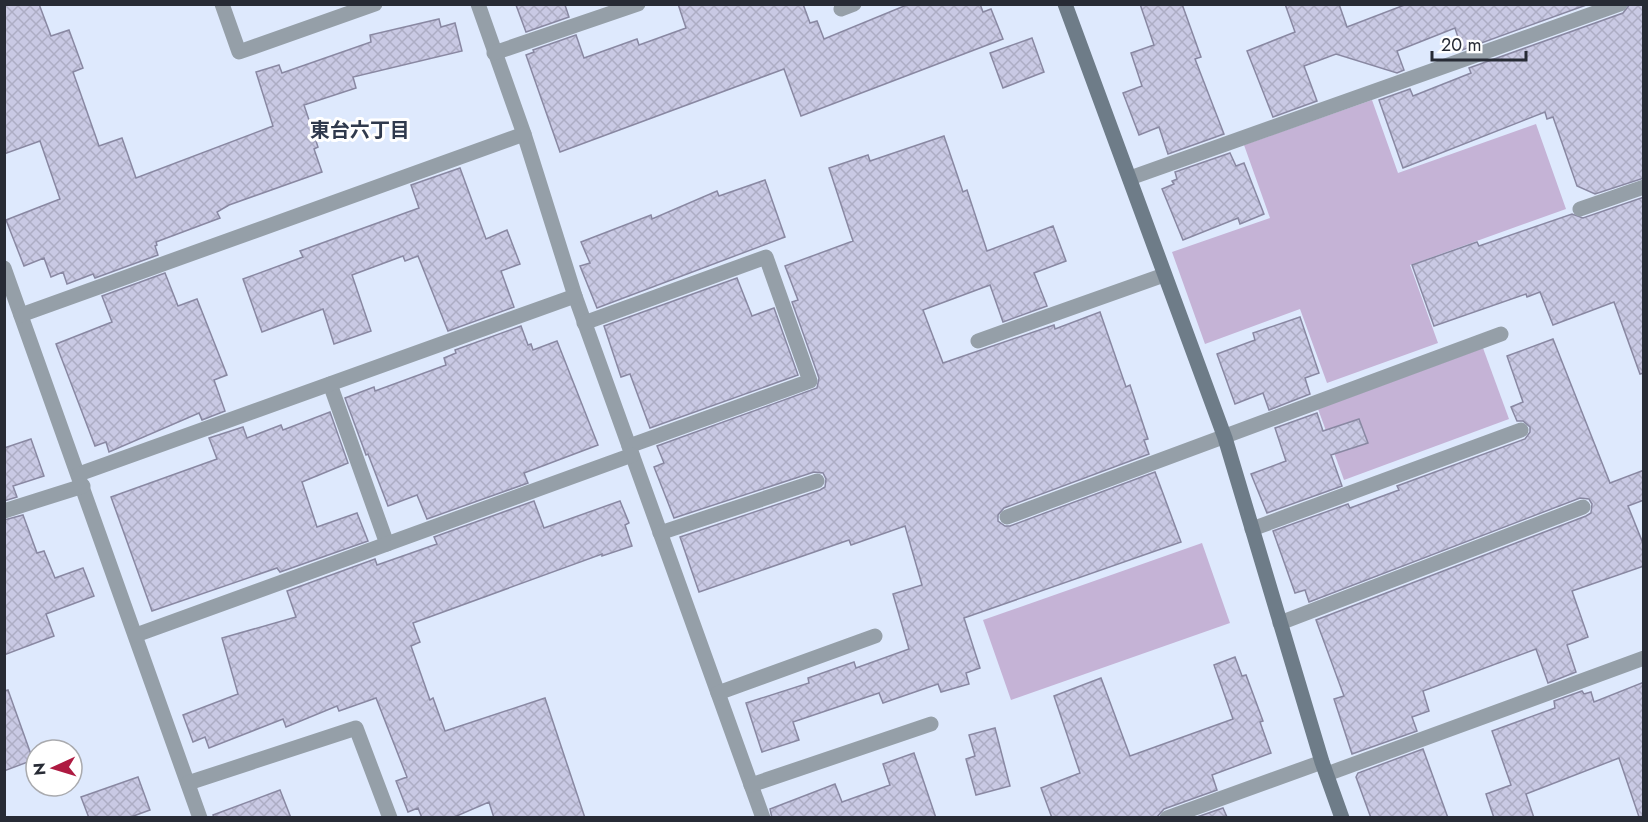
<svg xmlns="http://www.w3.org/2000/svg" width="1648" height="822" viewBox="0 0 1648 822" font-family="Jost,'Noto Sans JP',sans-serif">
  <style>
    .green { fill: #c5b3d6 }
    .building { fill: url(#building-cross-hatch); stroke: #8988a2; stroke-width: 1.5 }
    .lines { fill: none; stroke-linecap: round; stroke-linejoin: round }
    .street { stroke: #959fa8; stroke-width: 15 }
    .secondary { stroke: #6e7c88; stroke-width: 15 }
    .labels { text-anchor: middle; stroke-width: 6; stroke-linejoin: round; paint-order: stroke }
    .neighbourhood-label { font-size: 20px; font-weight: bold; fill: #2f394c; stroke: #fff }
  </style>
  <defs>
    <pattern id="building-cross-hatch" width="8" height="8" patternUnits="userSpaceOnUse" patternTransform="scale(1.5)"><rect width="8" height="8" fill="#c9c9e4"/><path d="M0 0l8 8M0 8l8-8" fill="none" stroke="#adadc4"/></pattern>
  </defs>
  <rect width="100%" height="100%" fill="#dee9fd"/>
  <!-- green -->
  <g class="green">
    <path d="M1372 100 1398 173 1536 124 1566 209 1410 265 1438 343 1327 383 1300 309 1205 344 1172 252 1270 218 1244 145Z"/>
    <path d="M1483 348 1509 419 1344 480 1318 409Z"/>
    <path d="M1202 543 1230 623 1011 700 983 620Z"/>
  </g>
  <!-- building -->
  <g class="building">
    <path d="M4 4H39L51 36 69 30 83 68 73 72 99 146 122 138 136 178 273 126 256 72 279 65 282 73 371 42 370 35 439 19 441 27 455 23 462 51 353 77 356 88 304 105 318 147 314 149 322 172 229 205 217 212 220 218 156 242 157 245 155 246 158 255 95 278 93 274 67 284 63 272 51 277 44 258 24 266 6 220 60 199 40 141 4 154Z"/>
    <path d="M678 4H803L810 23 817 21 824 39 909 4H980L983 12 991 9 1003 39 801 116 784 69 560 152 526 55 534 52 533 50 576 35 584 58 637 39 639 45 686 28Z"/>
    <path d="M1140 4H1182L1201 57 1195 59 1224 134 1168 154 1159 127 1139 135 1123 93 1142 86 1131 53 1154 45Z"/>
    <path d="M1285 4H1339L1347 27 1407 4H1589L1462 50 1455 28 1397 51 1404 70 1397 73 1336 54 1304 66 1317 101 1273 117 1247 51 1295 32Z"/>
    <path d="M1630 4H1644V178L1595 194 1577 186 1553 117 1547 119 1545 112 1403 168 1379 100 1410 89 1413 96 1471 73 1469 68 1623 13Z"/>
    <path d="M516 5H565L569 17 526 32Z"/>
    <path d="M1032 38 1044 72 1003 88 990 53Z"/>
    <path d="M944 136 963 192 967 190 987 251 1053 226 1066 261 1034 273 1047 306 1003 322 990 285 923 310 943 363 1054 325 1055 329 1100 312 1126 387 1130 385 1148 439 1144 440 1149 454 1004 508 998 515V521L1005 526H1010L1155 472 1181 542 964 618 980 668 966 673 969 684 941 692 938 684 883 703 879 693 793 722 799 740 762 752 746 703 809 683 808 678 854 662 856 668 909 649 893 594 922 585 905 526 851 545 849 540 699 592 680 537 820 490 825 487 826 479 823 473 814 472 674 518 654 467 664 463 657 446 817 388 819 378 792 302 798 300 785 266 853 241 829 168 868 155 870 161Z"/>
    <path d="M1230 153 1236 166 1244 163 1264 214 1240 224 1238 218 1183 240 1162 189 1174 184 1172 181 1177 179 1175 172Z"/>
    <path d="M460 168 486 239 507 230 520 264 501 271 514 307 448 331 418 256 405 261 403 256 352 275 371 331 334 344 323 309 262 332 243 279 303 257 300 251 419 208 411 185Z"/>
    <path d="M765 180 785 237 597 308 580 266 590 263 581 242 651 215 652 219 717 191 719 196Z"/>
    <path d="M1644 197V373L1640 374 1614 302 1553 325 1540 292 1527 297 1526 294 1434 326 1412 265 1477 242 1479 246 1572 214 1583 218Z"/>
    <path d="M165 273 178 306 197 299 227 375 214 380 225 411 202 420 199 413 109 452 106 442 95 446 56 344 112 322 102 296Z"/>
    <path d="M737 278 752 316 774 308 798 375 650 428 630 374 621 377 604 326Z"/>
    <path d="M1300 317 1319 373 1305 378 1310 394 1269 410 1263 393 1235 404 1217 354 1255 340 1253 333Z"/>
    <path d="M521 326 528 345 531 344 533 350 557 341 598 445 524 473 528 483 427 519 417 495 388 506 368 454 366 455 345 398 374 387 375 391 446 365 444 358 456 353 455 350Z"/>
    <path d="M1553 339 1610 483 1644 470V500L1628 506 1644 546V566L1572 591 1588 637 1567 645 1576 672 1548 683 1536 649 1423 691 1429 711 1412 717 1417 731 1352 754 1334 699 1344 696 1316 620 1586 516 1591 513 1592 504 1589 499 1580 498 1309 602 1305 590 1295 593 1273 531 1348 504 1350 508 1399 490 1397 486 1525 439 1530 432V427L1523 421H1517L1511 407 1523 402 1507 356Z"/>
    <path d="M330 412 348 463 302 482 317 527 357 513 368 541 280 572 277 568 152 611 111 497 217 459 209 438 243 427 247 438 281 425 283 430Z"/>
    <path d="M1317 413 1323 431 1359 419 1368 443 1331 455 1342 486 1267 513 1251 474 1286 461 1275 428Z"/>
    <path d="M31 439 44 476 13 486 17 497 4 501V448Z"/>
    <path d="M534 501 544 528 620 501 629 523 625 525 632 546 602 556V554L413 623 420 642 411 646 430 700 433 698 445 731 545 698 585 818H494L489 802 452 818H422L418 808 408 812 396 781 407 777 376 698 339 711 337 706 286 727 283 719 209 748 205 737 193 742 183 715 238 694 222 638 296 617 287 591 375 559 377 565 437 544 434 537Z"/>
    <path d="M23 515 37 553 44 551 55 578 83 568 94 596 46 614 54 636 4 655V520Z"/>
    <path d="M1235 657 1242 676 1246 675 1263 721 1260 722 1271 753 1212 775 1217 790 1164 809 1157 817 1052 818 1041 788 1080 773 1054 696 1101 678 1130 756 1233 719 1214 665Z"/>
    <path d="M1644 682V816L1639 817 1619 758 1526 794 1534 818H1494L1486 794 1511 785 1492 731 1555 708 1554 701 1582 691 1584 694 1591 692 1594 702Z"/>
    <path d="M8 690 33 760 4 771V691Z"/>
    <path d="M995 728 1010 786 976 795 966 759 975 756 969 735Z"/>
    <path d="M1423 749 1448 818H1371L1356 777 1358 773Z"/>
    <path d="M914 753 936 818H772L770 809 835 784 842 802 890 785 883 764Z"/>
    <path d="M138 777 150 810 128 818H89L81 797Z"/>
    <path d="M280 790 291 818H214L213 815Z"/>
    <path d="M1223 808 1227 817H1197Z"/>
  </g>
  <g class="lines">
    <!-- street -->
    <g class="street">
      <path d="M222 4 239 52 375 4"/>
      <path d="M478 4 524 134 575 296 763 818"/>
      <path d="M841 9 854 4"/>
      <path d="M494 53 638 4"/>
      <path d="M1130 178 1620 4"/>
      <path d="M1580 209 1644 187"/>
      <path d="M4 268 200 818"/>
      <path d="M21 315 524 134"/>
      <path d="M584 323 766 257 810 381 629 446"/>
      <path d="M978 341 1164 275"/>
      <path d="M330 384 387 544"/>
      <path d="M79 474 575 296"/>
      <path d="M4 511 83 486"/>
      <path d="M1007 517 1501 334"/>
      <path d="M1252 529 1521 430"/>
      <path d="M660 533 817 481"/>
      <path d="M1280 623 1583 507"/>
      <path d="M136 635 632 455"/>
      <path d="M718 693 875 636"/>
      <path d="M1327 774 1644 658"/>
      <path d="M188 783 356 728 390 818"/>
      <path d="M751 785 931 724"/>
      <path d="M1167 818 1322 762"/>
    </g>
    <!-- secondary -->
    <path class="secondary" d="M1065 4 1225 438 1322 762 1342 818"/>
  </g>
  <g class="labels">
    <!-- neighbourhood labels -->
    <g class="neighbourhood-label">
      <text x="360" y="137">東台六丁目</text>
    </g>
  </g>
  <!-- border -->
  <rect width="1648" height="822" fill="none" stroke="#272b35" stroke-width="12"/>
  <!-- north arrow -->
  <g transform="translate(54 768) rotate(266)"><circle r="28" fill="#ffffff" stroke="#a9aaae" stroke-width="1.5"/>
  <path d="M0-4.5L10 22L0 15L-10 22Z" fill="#ae1a41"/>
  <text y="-9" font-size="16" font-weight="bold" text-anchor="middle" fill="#272b35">N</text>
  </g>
  <!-- scale -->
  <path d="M1432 51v9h94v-9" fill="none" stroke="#272b35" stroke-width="3"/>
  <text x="1441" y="51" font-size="18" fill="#272b35" stroke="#ffffff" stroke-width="4.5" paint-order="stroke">20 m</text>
</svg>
